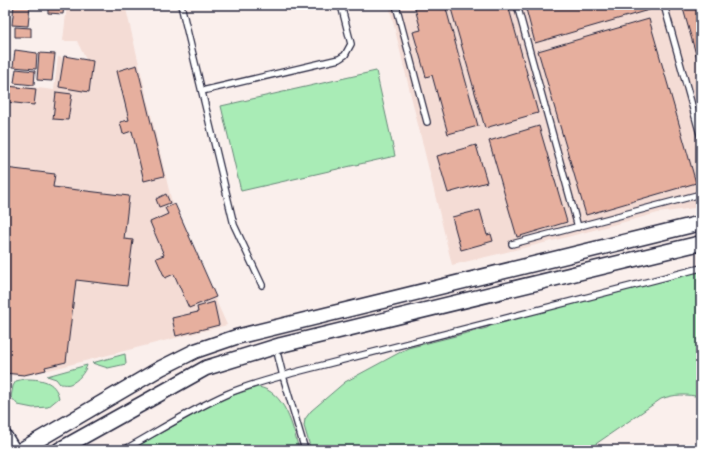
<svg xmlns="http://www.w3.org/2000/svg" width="706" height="455" viewBox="0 0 706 455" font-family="Pangolin,sans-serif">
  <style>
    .built { fill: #f4dcd5 }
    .green { fill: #a9ecb6; stroke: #668778 }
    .building { fill: #e6af9e; stroke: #22223b }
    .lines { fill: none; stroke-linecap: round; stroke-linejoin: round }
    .service-casing { stroke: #22223b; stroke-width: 8 }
    .tertiary-casing { stroke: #22223b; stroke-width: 17 }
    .service { stroke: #fff; stroke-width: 5.5 }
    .tertiary { stroke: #fff; stroke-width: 14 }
  </style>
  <rect width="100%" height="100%" fill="#faefec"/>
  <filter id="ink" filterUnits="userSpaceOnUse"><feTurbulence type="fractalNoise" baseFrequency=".025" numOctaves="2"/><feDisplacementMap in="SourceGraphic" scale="8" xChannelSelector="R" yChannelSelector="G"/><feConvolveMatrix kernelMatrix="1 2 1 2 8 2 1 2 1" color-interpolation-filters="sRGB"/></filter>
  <g filter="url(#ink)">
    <!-- built -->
    <g class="built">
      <path d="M67 5H125L172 203 227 325 25 376 5 375V84L54 90 58 57 87 62 77 41H63Z"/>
      <path d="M389 5H701V207L658 213 548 242 452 265Z"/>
    </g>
    <!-- green -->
    <g class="green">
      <path d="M376 71 395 156 241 191 221 106Z"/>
      <path d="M701 270V397C686 394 675 394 661 399L587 450H311L304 426 305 419 311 411 345 382 408 348 487 328 494 323Z"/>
      <path d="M125 354 126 364 108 368 92 363Z"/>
      <path d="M87 365C85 372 78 381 70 384 68 385 63 384 60 384L56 379 47 376Z"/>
      <path d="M24 379C40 379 55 380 59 398L48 407 33 408 18 405 11 397 13 386 16 381Z"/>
      <path d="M258 387C285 391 293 427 299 450H130L224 398Z"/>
    </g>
    <!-- building -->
    <g class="building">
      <path d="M14 5H30L28 26 12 25Z"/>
      <path d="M41 5H64L63 14 48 13V8H41Z"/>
      <path d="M414 5H445L478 126 448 134 432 75 426 77 413 32 421 30Z"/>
      <path d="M450 5H508L538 113 485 128Z"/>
      <path d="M525 5H650L652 9 535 43Z"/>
      <path d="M682 5H701V72Z"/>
      <path d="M649 19 696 183 586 215 538 51Z"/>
      <path d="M15 27 31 28V37H15Z"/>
      <path d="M15 50 37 53 36 69 13 67Z"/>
      <path d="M39 53 55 54 52 81 37 80Z"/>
      <path d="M64 56 93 61 89 92 59 87Z"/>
      <path d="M137 65 164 176 144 181 132 131 123 134 120 122 129 120 117 71Z"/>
      <path d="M16 69 35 71 34 85 14 83Z"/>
      <path d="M7 86 36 89 34 105 6 102Z"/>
      <path d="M56 92 72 94 68 120 53 119Z"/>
      <path d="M539 126 567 222 517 237 489 141Z"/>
      <path d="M476 145 487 182 448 193 437 156Z"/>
      <path d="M5 168 55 174 53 187 129 196 124 239 133 240 127 286 76 280 66 362 45 367 46 370 24 375 5 373Z"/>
      <path d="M166 194 170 203 159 207 156 199Z"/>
      <path d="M175 204 216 297 189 308 174 274 165 278 156 258 164 255 150 222 168 214 165 208Z"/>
      <path d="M480 210 487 235 491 234 493 241 461 250 452 217Z"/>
      <path d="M214 302 219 325 176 336 172 318 198 312 197 307Z"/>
    </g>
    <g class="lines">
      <defs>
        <g id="service">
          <path d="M181 5 234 225 262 285"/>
          <path d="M396 5 427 122"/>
          <path d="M517 5 578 227"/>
          <path d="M664 5 701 138"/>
          <path d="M202 91 339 59 345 55 351 44 341 5"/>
          <path d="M512 244 701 194"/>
          <path d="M278 356 283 376 305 450"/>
          <path d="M124 450C158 431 191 410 227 394 250 384 276 378 300 371L701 268"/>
        </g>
        <g id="tertiary">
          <path d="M5 437 13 450"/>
          <path d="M21 450 161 368 195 351 236 337 701 223"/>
          <path d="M59 450 206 368 281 345 701 243"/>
        </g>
      </defs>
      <!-- service casing -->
      <use href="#service" class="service-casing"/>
      <!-- tertiary casing -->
      <use href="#tertiary" class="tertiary-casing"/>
      <!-- service -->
      <use href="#service" class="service"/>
      <!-- tertiary -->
      <use href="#tertiary" class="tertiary"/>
    </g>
  </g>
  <!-- margin -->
  <rect width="706" height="455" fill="none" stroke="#fff" stroke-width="20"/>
  <rect x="10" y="10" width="686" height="435" fill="none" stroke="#22223b" stroke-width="1.5" filter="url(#ink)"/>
</svg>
